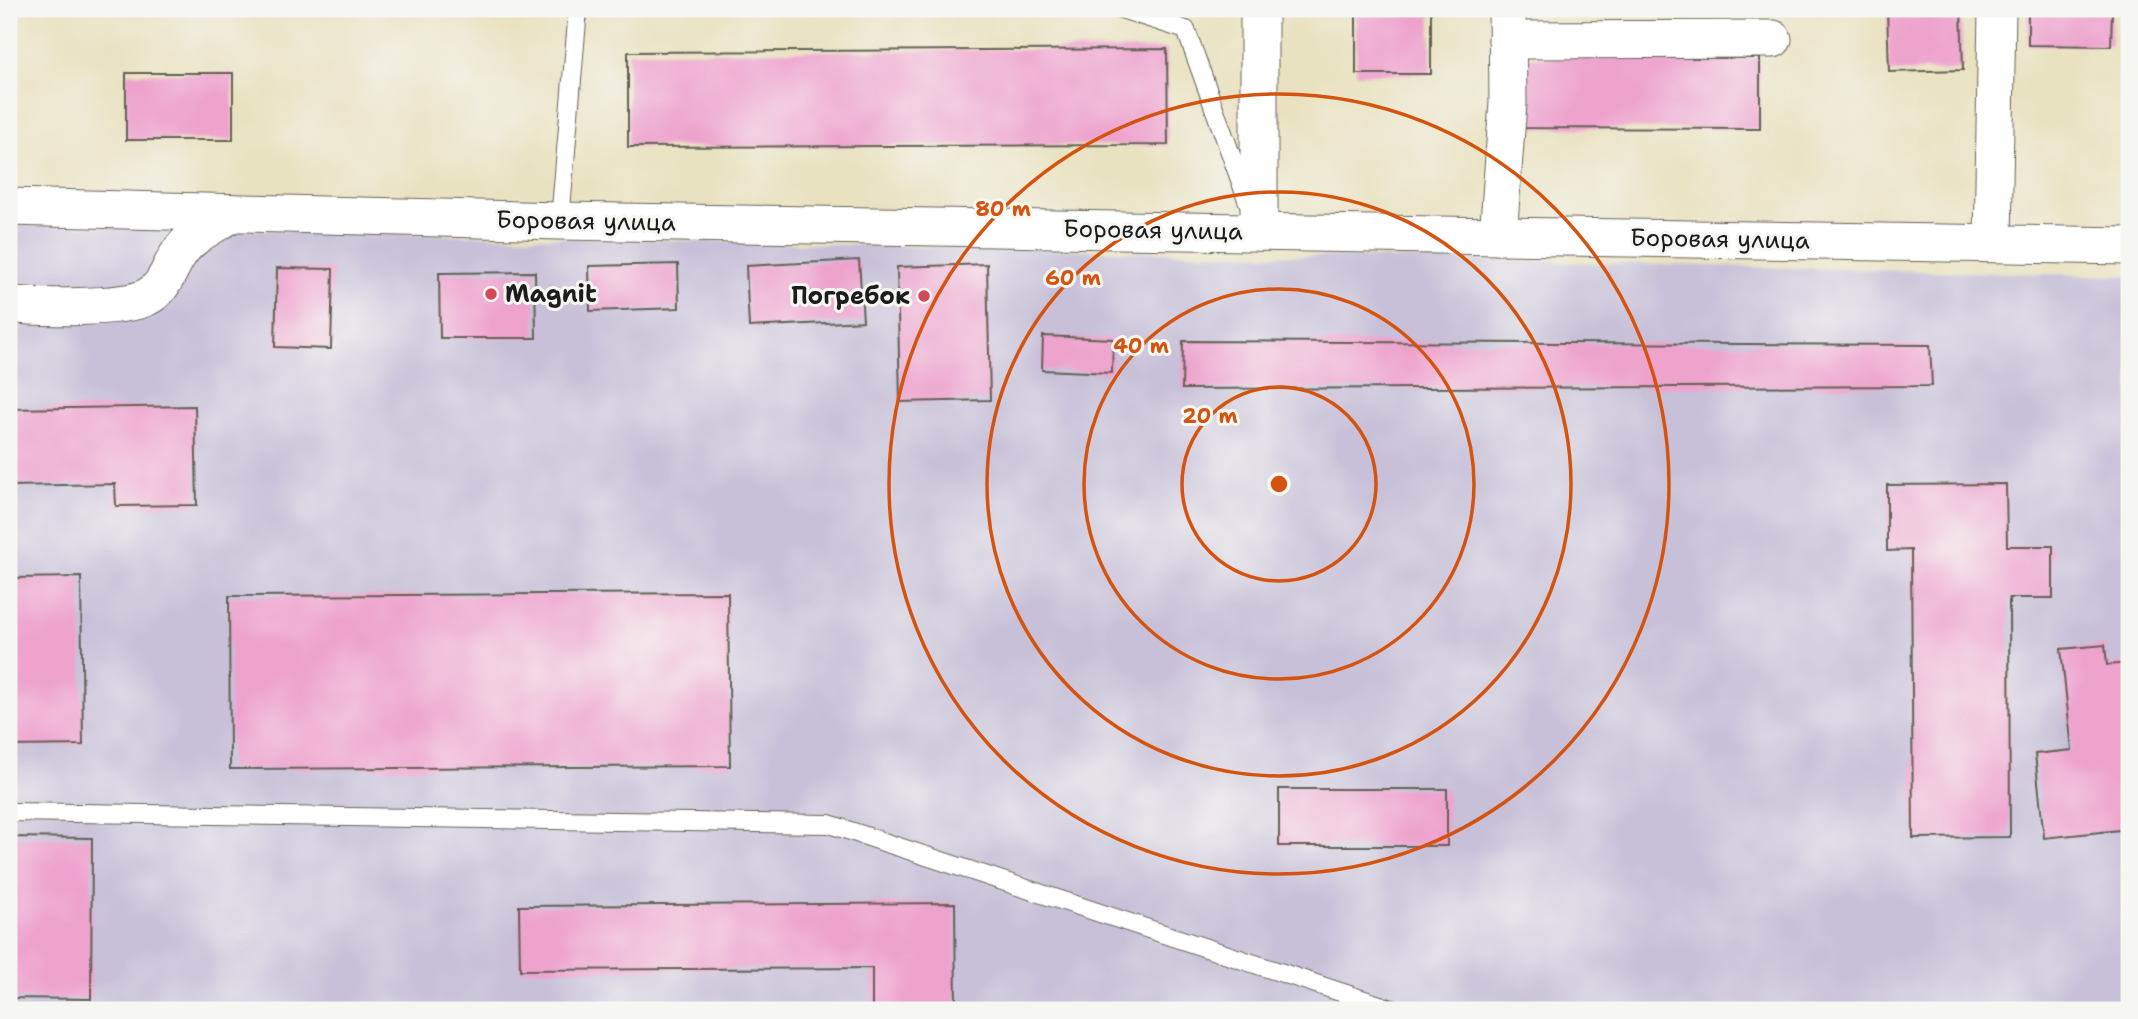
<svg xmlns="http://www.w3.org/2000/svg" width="2138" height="1019" viewBox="0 0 2138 1019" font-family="'Shantell Sans',sans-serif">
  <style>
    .industrial { fill: #c7c0d8 }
    .building { fill: #eea3cd }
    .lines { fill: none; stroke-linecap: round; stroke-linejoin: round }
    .service-casing { stroke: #646156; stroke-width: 20 }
    .minor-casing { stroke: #646156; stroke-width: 39 }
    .service { stroke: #fff; stroke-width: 18 }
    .minor { stroke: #fff; stroke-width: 37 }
    .ring { fill: none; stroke: #d4530e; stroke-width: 3.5 }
    .poi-dot { fill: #d1495b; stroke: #f6f6f2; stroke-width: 2.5 }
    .labels { text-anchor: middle; stroke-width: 6; stroke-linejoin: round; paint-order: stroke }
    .street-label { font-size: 24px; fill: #1c1c1c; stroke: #f6f6f2 }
    .poi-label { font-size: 24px; font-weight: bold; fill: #1c1c1c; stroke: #f6f6f2; text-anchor: start }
    .centre { fill: #d4530e; stroke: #f6f6f2; stroke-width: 3.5 }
    .ring-label { font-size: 21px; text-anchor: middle; font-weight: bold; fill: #d4530e; stroke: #f6f6f2; stroke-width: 6; stroke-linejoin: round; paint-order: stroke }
  </style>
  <rect width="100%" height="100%" fill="#f6f6f2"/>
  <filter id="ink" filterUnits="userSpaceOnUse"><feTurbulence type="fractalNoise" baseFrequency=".0143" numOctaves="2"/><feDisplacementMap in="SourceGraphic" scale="14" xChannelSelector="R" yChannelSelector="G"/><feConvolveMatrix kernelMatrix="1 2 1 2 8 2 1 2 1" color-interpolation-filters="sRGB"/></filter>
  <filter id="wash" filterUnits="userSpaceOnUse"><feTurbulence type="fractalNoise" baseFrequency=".00686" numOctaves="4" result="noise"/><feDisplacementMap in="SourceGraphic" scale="28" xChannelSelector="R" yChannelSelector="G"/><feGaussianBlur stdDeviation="1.57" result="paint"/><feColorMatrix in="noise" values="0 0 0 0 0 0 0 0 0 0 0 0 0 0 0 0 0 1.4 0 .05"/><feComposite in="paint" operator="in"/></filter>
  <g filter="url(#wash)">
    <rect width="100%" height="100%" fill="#e9e2c1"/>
    <!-- industrial -->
    <path class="industrial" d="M9 224 2129 276V1010H9Z"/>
    <g id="blocks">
      <!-- building -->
      <g class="building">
        <rect x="1356" y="9" width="75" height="65"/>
        <path d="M1887 9H1961L1963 70 1889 72Z"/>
        <path d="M2028 9H2112L2111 46 2028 45Z"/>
        <path d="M1167 49 1168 145 628 147V52Z"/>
        <path d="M1519 57 1760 58V129L1518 128Z"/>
        <rect x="126" y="73" width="107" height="67"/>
        <path d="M859 260 863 321 749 327 746 266Z"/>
        <path d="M678 264 679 308 590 311 589 266Z"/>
        <path d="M987 264 990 400 900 402 897 267Z"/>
        <path d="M277 268 333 269 331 349 275 347Z"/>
        <path d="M535 272 536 338H440L439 273Z"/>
        <path d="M1043 336 1113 339 1112 373 1042 370Z"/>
        <path d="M1183 341 1930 345 1932 386 1182 389Z"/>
        <path d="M195 406 197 505 116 506 115 484 9 486V409Z"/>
        <path d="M2006 484 2007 546H2053V598H2009L2010 837 1913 838 1911 550 1887 551V485Z"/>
        <path d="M81 577 83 745 9 746V578Z"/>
        <path d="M728 593 730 766 230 769 229 596Z"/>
        <path d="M2105 645 2107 665 2129 663V829L2044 838 2035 754 2072 750 2061 649Z"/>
        <rect x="1279" y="789" width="168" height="57"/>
        <path d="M9 837 92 838 91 999 9 998Z"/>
        <path d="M955 903 956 1010H872V968L520 970 519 906Z"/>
      </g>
    </g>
  </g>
  <g filter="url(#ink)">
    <use href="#blocks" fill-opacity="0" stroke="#646156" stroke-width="2"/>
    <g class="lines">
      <defs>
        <g id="service">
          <path d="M1121 9 1186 30 1248 202"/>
          <path d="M560 221 578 9"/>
          <path d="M9 812 829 824 1395 1010"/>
        </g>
        <g id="minor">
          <path d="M1507 40 1773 39"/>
          <path d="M9 207 560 221 2129 246"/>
          <path d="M1259 232V9"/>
          <path d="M1498 236 1508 103 1507 9"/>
          <path d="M1993 243 1997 9"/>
          <path d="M9 304C35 308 125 309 147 297 165 288 168 270 178 255 190 235 214 225 233 213"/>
        </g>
      </defs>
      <!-- service casing -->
      <use href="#service" class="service-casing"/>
      <!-- minor casing -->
      <use href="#minor" class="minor-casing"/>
      <!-- service -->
      <use href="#service" class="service"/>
      <!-- minor -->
      <use href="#minor" class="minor"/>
    </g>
  </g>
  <!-- distance rings -->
  <g class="ring">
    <circle cx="1279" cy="484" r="97"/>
    <circle cx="1279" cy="484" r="195"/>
    <circle cx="1279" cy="484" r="292"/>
    <circle cx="1279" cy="484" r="390"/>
  </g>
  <!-- markers -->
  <g class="poi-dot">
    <circle cx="491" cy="294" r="7"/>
    <circle cx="924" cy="296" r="7"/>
  </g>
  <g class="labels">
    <!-- street labels -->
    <g class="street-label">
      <text transform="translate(586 221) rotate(1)" y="8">Боровая улица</text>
      <text transform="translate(1153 230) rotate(1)" y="8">Боровая улица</text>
      <text transform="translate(1720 239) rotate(1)" y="8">Боровая улица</text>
    </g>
    <!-- poi labels -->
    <g class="poi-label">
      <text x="505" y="302">Magnit</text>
      <text x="910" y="304" text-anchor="end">Погребок</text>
    </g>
  </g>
  <circle cx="1279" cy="484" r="10" class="centre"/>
  <g class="ring-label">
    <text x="1003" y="216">80 m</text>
    <text x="1073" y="285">60 m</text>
    <text x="1141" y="353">40 m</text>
    <text x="1210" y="423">20 m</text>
  </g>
  <!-- margin -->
  <rect width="2138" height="1019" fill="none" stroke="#f6f6f2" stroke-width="35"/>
</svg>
